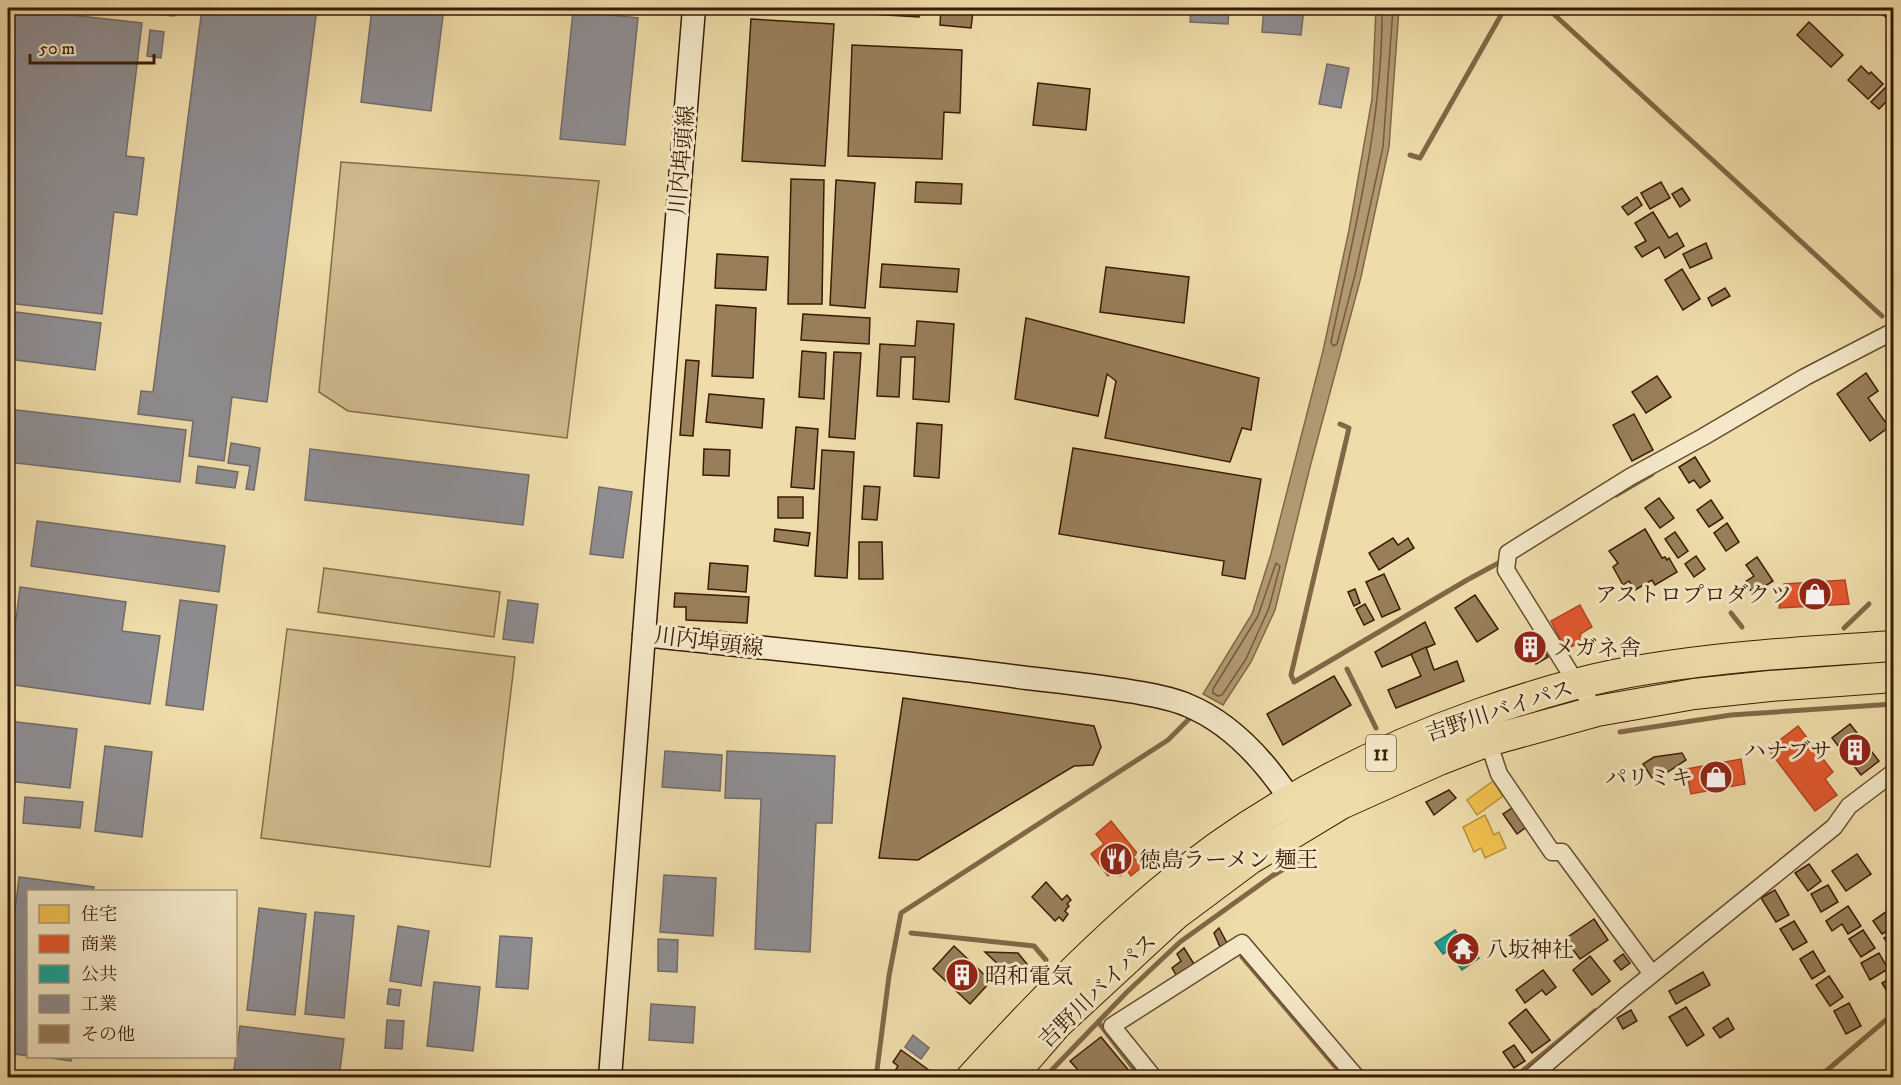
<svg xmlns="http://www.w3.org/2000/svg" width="1901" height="1085" viewBox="0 0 1901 1085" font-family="'IM FELL DW Pica','Noto Serif JP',serif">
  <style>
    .green { fill: #cfbb8e; stroke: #846b49; stroke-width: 1.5 }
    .water { fill: #b19a72; stroke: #816746; stroke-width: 1.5 }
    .homes { fill: #f2c14e; stroke: #bb8f38; stroke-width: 1.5 }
    .shops { fill: #e4572e; stroke: #b14521; stroke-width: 1.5 }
    .public { fill: #17a398; stroke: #227a6c; stroke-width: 1.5 }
    .industry { fill: #8d8d92; stroke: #746b67; stroke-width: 1.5 }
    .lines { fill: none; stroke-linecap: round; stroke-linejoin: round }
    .shore { stroke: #765a3b; stroke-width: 1.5 }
    .stream { stroke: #816746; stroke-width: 5 }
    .building { fill: #987f5a; stroke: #3a1b04; stroke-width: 1.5 }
    .street-casing { stroke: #674b2e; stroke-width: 19 }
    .secondary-casing { stroke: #3a1b04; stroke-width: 25 }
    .highway-casing { stroke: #3a1b04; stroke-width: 32 }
    .street { stroke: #f4e8c8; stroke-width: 16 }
    .secondary { stroke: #f4e8c8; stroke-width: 22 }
    .highway { stroke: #eedcaa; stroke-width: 30 }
    .labels { text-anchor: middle; stroke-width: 6; stroke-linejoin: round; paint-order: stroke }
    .shield { fill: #f4e8c8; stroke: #72583f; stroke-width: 1.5 }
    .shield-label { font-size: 21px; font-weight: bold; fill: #3a1b04 }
    .street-label { font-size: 22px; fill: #3a1b04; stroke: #f4e8c8 }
    .poi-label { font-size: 22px; fill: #3a1b04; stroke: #f4e8c8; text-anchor: start }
  </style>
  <rect width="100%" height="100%" fill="#eedcaa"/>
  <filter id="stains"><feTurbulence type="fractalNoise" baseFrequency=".00333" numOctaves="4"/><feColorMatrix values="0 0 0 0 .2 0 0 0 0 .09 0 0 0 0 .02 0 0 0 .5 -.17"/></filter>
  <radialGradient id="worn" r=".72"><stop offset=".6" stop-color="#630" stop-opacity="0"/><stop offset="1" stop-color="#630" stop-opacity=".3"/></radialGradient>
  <!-- green -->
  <g class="green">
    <path d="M341 162 599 181 567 438 348 411 319 392Z"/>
    <path d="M324 568 500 592 494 637 318 612Z"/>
    <path d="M287 629 515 657 490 867 261 838Z"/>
  </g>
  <!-- water -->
  <path class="water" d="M1376 8H1399L1389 147 1361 277 1310 467 1275 610 1251 662 1223 705 1203 694 1252 614 1271 554 1323 351 1349 230 1372 99Z"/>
  <!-- homes -->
  <g class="homes">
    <path d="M1493 781 1503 796 1477 815 1467 800Z"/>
    <path d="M1485 815 1494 835 1499 832 1506 848 1485 858 1481 848 1474 852 1463 827Z"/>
  </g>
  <!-- shops -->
  <g class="shops">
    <path d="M1845 580 1849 604 1779 608 1784 584Z"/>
    <path d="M1580 605 1592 627 1580 634 1583 640 1566 650 1551 621Z"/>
    <path d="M1798 726 1833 772 1825 779 1837 795 1815 811 1768 749Z"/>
    <path d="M1741 759 1745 784 1691 794 1686 769Z"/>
    <path d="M1111 821 1137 853 1133 857 1142 867 1131 876 1127 870 1120 876 1115 870 1108 876 1091 854 1104 844 1096 834Z"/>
  </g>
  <!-- public -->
  <g class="public">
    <path d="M1455 930 1462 941 1443 954 1435 943Z"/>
    <path d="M1470 946 1479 958 1462 970 1453 958Z"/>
  </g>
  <!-- industry -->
  <g class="industry">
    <path d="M8 8 142 23 126 156 144 158 137 215 114 212 102 314 8 303Z"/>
    <path d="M145 8H175L174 16 144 13Z"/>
    <path d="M202 8H317L267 402 232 397 224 461 189 456 193 421 138 414 141 391 153 392Z"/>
    <path d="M372 8H444L431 111 361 102Z"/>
    <path d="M1191 8H1229L1228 24 1190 22Z"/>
    <path d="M1264 8H1304L1301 35 1262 32Z"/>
    <path d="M573 11 638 18 625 145 560 139Z"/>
    <path d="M150 30 164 32 161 58 147 56Z"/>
    <path d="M1327 64 1349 68 1341 108 1319 104Z"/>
    <path d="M8 311 101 323 95 370 8 359Z"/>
    <path d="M8 409 186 430 180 482 8 462Z"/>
    <path d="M231 443 260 448 254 490 246 489 250 466 228 463Z"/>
    <path d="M310 449 529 475 523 525 305 500Z"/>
    <path d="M198 466 238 472 235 488 196 483Z"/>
    <path d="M599 487 632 492 623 558 590 554Z"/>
    <path d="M8 514H13L8 555Z"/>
    <path d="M37 521 225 546 219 592 31 566Z"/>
    <path d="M20 587 126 602 122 631 160 636 150 704 8 684Z"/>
    <path d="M180 600 217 605 203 710 166 705Z"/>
    <path d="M508 600 538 604 533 643 503 639Z"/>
    <path d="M8 721 77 729 70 788 8 781Z"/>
    <path d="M105 746 152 752 142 837 95 831Z"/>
    <path d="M665 751 722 755 720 791 662 787Z"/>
    <path d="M727 751 835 756 832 823H816L810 952 755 949 761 799 725 798Z"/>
    <path d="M25 797 83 802 80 828 23 823Z"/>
    <path d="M664 875 716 878 713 936 660 932Z"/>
    <path d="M19 877 94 887 93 892H28V1056L8 1053V970Z"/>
    <path d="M259 908 306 914 295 1015 247 1010Z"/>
    <path d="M315 912 354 916 344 1018 305 1014Z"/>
    <path d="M398 926 429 931 421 986 390 981Z"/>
    <path d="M500 936 532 938 528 989 496 987Z"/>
    <path d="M658 939 678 940 677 972 658 971Z"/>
    <path d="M434 982 480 987 473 1051 427 1046Z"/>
    <path d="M389 989 401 990 399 1006 387 1004Z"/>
    <path d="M651 1004 695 1007 693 1043 649 1040Z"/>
    <path d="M387 1020 404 1021 402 1049 385 1048Z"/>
    <path d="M240 1026 344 1039 339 1078 233 1077Z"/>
    <path d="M913 1035 929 1048 921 1059 905 1047Z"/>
    <path d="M36 1056H72L71 1061Z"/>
  </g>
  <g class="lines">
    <!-- shore -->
    <g class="shore">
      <path d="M1382 8C1383 121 1354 232 1331 342L1333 346 1337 344 1355 275 1383 147 1393 8"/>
      <path d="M1276 563 1280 566 1269 608 1246 659 1222 695 1218 696 1213 693V689L1258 616Z"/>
    </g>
    <!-- stream -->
    <g class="stream">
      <path d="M1547 8 1882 316"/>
      <path d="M1410 155 1420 158 1505 8"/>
      <path d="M1340 424 1349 428 1291 675 1294 682 1467 580 1504 560"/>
      <path d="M1616 495 1652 474"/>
      <path d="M1731 613 1742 627"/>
      <path d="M1844 628 1869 604"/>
      <path d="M1347 669 1376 728"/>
      <path d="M1620 732 1731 715 1894 704"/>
      <path d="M911 933 1034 946 1046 960"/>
      <path d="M1242 957 1345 1078"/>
      <path d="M1099 1023 1141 1078"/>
      <path d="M876 1078 889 976 901 913 1168 740 1193 715"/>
      <path d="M1044 1078 1127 992 1180 942 1272 876 1312 852"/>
      <path d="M1514 1078 1595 1011"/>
      <path d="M1818 1078 1894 1013"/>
    </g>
  </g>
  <!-- building -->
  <g class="building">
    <path d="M870 8H920L919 17 869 14Z"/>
    <path d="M941 8 973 11 971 28 940 25Z"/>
    <path d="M1885 8H1894L1893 23 1881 13Z"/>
    <path d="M751 19 834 24 825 166 742 161Z"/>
    <path d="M1809 22 1843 55 1831 67 1797 35Z"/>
    <path d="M1894 30V45L1887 38Z"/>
    <path d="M852 45 962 50 960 113 944 112 942 159 848 156Z"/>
    <path d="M1861 66 1869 74 1871 72 1883 84 1868 99 1848 80Z"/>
    <path d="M1038 83 1090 89 1086 130 1033 125Z"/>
    <path d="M1890 83 1894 86V94L1879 109 1871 102Z"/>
    <path d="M791 179 824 180 822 304H788Z"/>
    <path d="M836 180 875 183 865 308 830 305Z"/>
    <path d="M916 182 962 184 961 204 915 202Z"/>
    <path d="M1661 182 1670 198 1650 209 1641 193Z"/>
    <path d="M1682 188 1690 200 1680 207 1672 194Z"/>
    <path d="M1637 197 1642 205 1628 215 1622 207Z"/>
    <path d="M1653 212 1669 238 1677 233 1684 246 1665 258 1659 247 1642 257 1635 247 1646 241 1635 223Z"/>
    <path d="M1706 243 1712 258 1690 268 1683 254Z"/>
    <path d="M717 254 768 257 766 290 715 288Z"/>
    <path d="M882 264 959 269 957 292 880 287Z"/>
    <path d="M1106 267 1189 277 1184 323 1100 312Z"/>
    <path d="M1682 269 1700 299 1683 310 1665 280Z"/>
    <path d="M1725 288 1730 296 1712 306 1708 298Z"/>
    <path d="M716 305 756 308 753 378 712 376Z"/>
    <path d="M803 314 870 318 869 344 801 340Z"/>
    <path d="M1026 318 1259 378 1251 430 1242 428 1230 462 1105 438 1116 381 1107 374 1098 416 1015 399Z"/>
    <path d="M917 321 954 324 949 402 913 399 915 357H901L899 397 877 396 880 344 915 346Z"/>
    <path d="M802 351 826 353 824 399 799 397Z"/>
    <path d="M834 352 861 353 855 439 829 437Z"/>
    <path d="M686 360 699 361 693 436 680 435Z"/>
    <path d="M1866 373 1878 391 1868 398 1889 427 1870 441 1837 394Z"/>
    <path d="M1657 376 1671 397 1646 413 1632 392Z"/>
    <path d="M709 394 764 399 762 428 706 422Z"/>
    <path d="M1634 414 1653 450 1632 461 1613 425Z"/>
    <path d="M917 423 942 425 939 478 914 476Z"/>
    <path d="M796 427 818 429 814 489 791 487Z"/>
    <path d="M1073 448 1261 479 1245 579 1222 575 1224 561 1059 534Z"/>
    <path d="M704 449 730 450 729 476 703 475Z"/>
    <path d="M822 450 854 452 847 578 815 576Z"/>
    <path d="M1695 457 1710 481 1700 488 1694 480 1689 483 1679 467Z"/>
    <path d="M864 486 880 487 877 520 862 519Z"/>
    <rect x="778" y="497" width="25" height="21"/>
    <path d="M1659 498 1674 518 1660 528 1645 508Z"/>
    <path d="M1711 500 1723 518 1709 527 1697 510Z"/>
    <path d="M1727 523 1739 542 1726 551 1714 533Z"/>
    <path d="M775 529 810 533 808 546 774 541Z"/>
    <path d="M1645 529 1662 558 1665 557 1667 560 1669 558 1677 572 1655 585 1652 580 1635 590 1629 581 1623 585 1613 567 1618 563 1609 551Z"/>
    <path d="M1675 532 1688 551 1678 558 1665 539Z"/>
    <path d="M1393 538 1398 545 1408 538 1414 548 1379 570 1369 553Z"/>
    <path d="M859 542H882L883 579H859Z"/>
    <path d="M1696 556 1705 569 1694 577 1685 564Z"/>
    <path d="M1757 557 1773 581 1753 594 1745 582 1754 576 1746 565Z"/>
    <path d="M710 563 748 566 746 592 708 589Z"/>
    <path d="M1384 574 1400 609 1382 617 1366 582Z"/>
    <path d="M1355 589 1360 603 1354 606 1348 592Z"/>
    <path d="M675 593 749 597 747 623 686 620V607H674Z"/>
    <path d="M1475 595 1498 629 1477 642 1455 608Z"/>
    <path d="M1365 604 1374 620 1364 625 1356 609Z"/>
    <path d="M1425 622 1435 644 1382 667 1375 652Z"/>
    <path d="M1531 632 1548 657 1536 664 1528 653 1523 655 1515 642Z"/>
    <path d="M1426 647 1434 670 1457 661 1464 681 1396 708 1388 690 1421 676 1411 654Z"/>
    <path d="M1334 676 1351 705 1283 745 1267 714Z"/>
    <path d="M903 698 1094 726 1101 747 1093 765 1074 766 918 860 879 858Z"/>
    <path d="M1850 724 1879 761 1861 775 1832 738Z"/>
    <path d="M1682 753 1686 760 1654 781 1643 764 1654 757Z"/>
    <path d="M1449 790 1456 798 1434 815 1426 802Z"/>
    <path d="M1515 806 1529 825 1517 834 1503 814Z"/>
    <path d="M1857 854 1871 874 1846 891 1832 871Z"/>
    <path d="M1809 864 1821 881 1808 891 1795 873Z"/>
    <path d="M1046 882 1062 900 1067 895 1071 900 1067 904 1069 906 1065 911 1068 914 1063 921 1059 917 1055 921 1032 897Z"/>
    <path d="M1828 885 1838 902 1821 912 1811 894Z"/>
    <path d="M1775 890 1789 915 1776 922 1761 898Z"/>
    <path d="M1848 906 1861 926 1848 934 1842 924 1832 931 1826 921Z"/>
    <path d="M1893 907 1894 927 1882 934 1873 921Z"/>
    <path d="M1594 919 1608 940 1580 959 1565 939Z"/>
    <path d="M1794 921 1807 942 1793 950 1780 929Z"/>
    <path d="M1219 928 1227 943 1220 947 1214 933Z"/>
    <path d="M1863 930 1875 948 1861 957 1849 939Z"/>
    <path d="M1894 932V947L1891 949 1884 938Z"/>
    <path d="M954 946 991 981 970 1004 933 969Z"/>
    <path d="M1184 948 1194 964 1176 975 1172 968 1181 961 1177 954Z"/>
    <path d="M1813 951 1825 971 1812 979 1800 959Z"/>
    <path d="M985 952 1018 953 1027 964 1014 979Z"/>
    <path d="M1879 953 1888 969 1870 980 1861 963Z"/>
    <path d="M1623 954 1630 963 1621 970 1614 961Z"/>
    <path d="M1590 956 1610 981 1592 995 1573 970Z"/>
    <path d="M1543 970 1556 987 1546 995 1542 990 1525 1003 1516 990Z"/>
    <path d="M1703 972 1710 985 1676 1004 1669 991Z"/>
    <path d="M1829 976 1843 997 1830 1006 1816 985Z"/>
    <path d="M1894 976V996L1891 998 1882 983Z"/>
    <path d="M1849 1003 1861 1026 1846 1034 1834 1011Z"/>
    <path d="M1686 1007 1704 1035 1687 1046 1669 1017Z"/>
    <path d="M1526 1009 1550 1040 1532 1053 1509 1023Z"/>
    <path d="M1631 1010 1637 1021 1623 1029 1617 1018Z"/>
    <path d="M1728 1018 1734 1029 1720 1038 1713 1028Z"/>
    <path d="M1101 1037 1135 1078 1069 1077 1078 1070 1070 1061Z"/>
    <path d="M1514 1045 1525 1061 1514 1068 1503 1052Z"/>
    <path d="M901 1050 940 1078H896L899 1074 895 1071 898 1066 893 1062Z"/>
  </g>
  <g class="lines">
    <defs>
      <g id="street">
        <path d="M1597 711 1577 684 1506 570 1508 553 1630 477 1703 437 1805 377 1894 331"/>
        <path d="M1488 741 1499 774 1552 852H1562L1652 974"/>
        <path d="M1154 1078 1112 1026 1242 943 1357 1078"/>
        <path d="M1530 1078 1624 997 1834 827 1849 806 1894 772"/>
      </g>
      <g id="secondary">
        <path d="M644 635C772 649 900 661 1027 678 1063 682 1099 686 1135 692 1152 695 1171 698 1187 705 1236 725 1272 769 1299 813"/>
        <path d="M610 1078 656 478 694 8"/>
      </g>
      <g id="highway">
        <path d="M971 1078C1031 1012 1092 949 1160 892 1254 811 1366 754 1482 713 1525 698 1570 684 1614 675 1707 657 1800 652 1894 646"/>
        <path d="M1010 1078 1057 1024 1175 915 1250 859 1341 804 1439 760 1488 741 1597 711 1694 694 1770 686 1894 677"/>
      </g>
    </defs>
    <!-- street casing -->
    <use href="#street" class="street-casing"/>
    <!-- secondary casing -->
    <use href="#secondary" class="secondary-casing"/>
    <!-- highway casing -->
    <use href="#highway" class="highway-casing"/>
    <!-- street -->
    <use href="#street" class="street"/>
    <!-- secondary -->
    <use href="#secondary" class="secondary"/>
    <!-- highway -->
    <use href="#highway" class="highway"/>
  </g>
  <!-- icons -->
  <defs>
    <symbol id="shop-disc" viewBox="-11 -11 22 22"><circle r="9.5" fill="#8f2418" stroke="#f4e8c8"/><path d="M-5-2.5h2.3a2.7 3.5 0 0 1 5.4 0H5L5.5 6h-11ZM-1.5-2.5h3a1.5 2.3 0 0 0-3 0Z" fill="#fff"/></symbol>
    <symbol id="building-disc" viewBox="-11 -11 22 22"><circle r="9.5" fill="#8f2418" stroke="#f4e8c8"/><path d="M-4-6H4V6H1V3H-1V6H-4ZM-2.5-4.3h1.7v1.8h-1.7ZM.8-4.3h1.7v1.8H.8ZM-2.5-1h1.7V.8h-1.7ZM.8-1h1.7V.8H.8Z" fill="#fff"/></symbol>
    <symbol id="restaurant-disc" viewBox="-11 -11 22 22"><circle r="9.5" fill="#8f2418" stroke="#f4e8c8"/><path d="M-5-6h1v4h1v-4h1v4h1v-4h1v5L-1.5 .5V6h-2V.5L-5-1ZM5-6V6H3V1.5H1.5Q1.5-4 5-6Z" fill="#fff"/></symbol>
    <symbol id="temple-disc" viewBox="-11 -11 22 22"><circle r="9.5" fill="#8f2418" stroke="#f4e8c8"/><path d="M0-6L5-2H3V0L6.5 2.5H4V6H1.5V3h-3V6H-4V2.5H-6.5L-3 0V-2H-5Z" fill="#fff"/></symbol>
  </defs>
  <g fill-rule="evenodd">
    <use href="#shop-disc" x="1796" y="575" width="38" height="38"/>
    <use href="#building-disc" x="1511" y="628" width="38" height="38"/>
    <use href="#building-disc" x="1836" y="731" width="38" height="38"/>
    <use href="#shop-disc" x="1697" y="758" width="38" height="38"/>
    <use href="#restaurant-disc" x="1097" y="840" width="38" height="38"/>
    <use href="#temple-disc" x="1444" y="930" width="38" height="38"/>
    <use href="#building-disc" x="943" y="956" width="38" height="38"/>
  </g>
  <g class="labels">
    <!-- shield labels -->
    <rect class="shield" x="1366" y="735" width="30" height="36" rx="4.5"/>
    <g class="shield-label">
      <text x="1381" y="760">11</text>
    </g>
    <!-- street labels -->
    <g class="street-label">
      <text transform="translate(681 160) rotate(-85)" y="8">川内埠頭線</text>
      <text transform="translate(709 641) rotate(7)" y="8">川内埠頭線</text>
      <text transform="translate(1499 710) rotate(-18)" y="8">吉野川バイパス</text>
      <text transform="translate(1097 990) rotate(-44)" y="8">吉野川バイパス</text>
    </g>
    <!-- poi labels -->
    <g class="poi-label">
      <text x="1792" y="602" text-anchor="end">アストロプロダクツ</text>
      <text x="1553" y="655">メガネ舎</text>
      <text x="1832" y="758" text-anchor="end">ハナブサ</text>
      <text x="1693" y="785" text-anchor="end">パリミキ</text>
      <text x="1139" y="867">徳島ラーメン 麺王</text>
      <text x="1486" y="957">八坂神社</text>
      <text x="985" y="983">昭和電気</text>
    </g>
  </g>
  <!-- margin -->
  <rect width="1901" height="1085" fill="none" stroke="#eedcaa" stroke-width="30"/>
  <rect x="9" y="9" width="1883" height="1067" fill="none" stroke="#3a1b04" stroke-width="3"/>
  <rect x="15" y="15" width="1871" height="1055" fill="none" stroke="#3a1b04" stroke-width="1.5"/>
  <!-- legend -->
  <rect x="27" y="890" width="210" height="168" fill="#f4e8c8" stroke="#aa967a" stroke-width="1.5"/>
  <rect x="39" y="905" width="30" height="18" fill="#f2c14e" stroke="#aa967a" stroke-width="1.5"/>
  <text x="81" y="920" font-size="18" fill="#3a1b04">住宅</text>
  <rect x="39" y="935" width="30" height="18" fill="#e4572e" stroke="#aa967a" stroke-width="1.5"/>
  <text x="81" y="950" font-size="18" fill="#3a1b04">商業</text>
  <rect x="39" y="965" width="30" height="18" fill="#17a398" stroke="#aa967a" stroke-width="1.5"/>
  <text x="81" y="980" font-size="18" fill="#3a1b04">公共</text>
  <rect x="39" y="995" width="30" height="18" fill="#8d8d92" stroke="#aa967a" stroke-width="1.5"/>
  <text x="81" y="1010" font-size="18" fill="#3a1b04">工業</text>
  <rect x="39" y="1025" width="30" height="18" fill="#987f5a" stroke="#aa967a" stroke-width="1.5"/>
  <text x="81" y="1040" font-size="18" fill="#3a1b04">その他</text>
  <!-- scale -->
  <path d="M30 54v9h124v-9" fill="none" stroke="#3a1b04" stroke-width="3"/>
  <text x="39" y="54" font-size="18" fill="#3a1b04" stroke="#f4e8c8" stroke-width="4.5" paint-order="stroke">50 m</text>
  <rect width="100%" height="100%" filter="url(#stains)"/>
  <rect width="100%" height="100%" fill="url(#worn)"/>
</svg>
